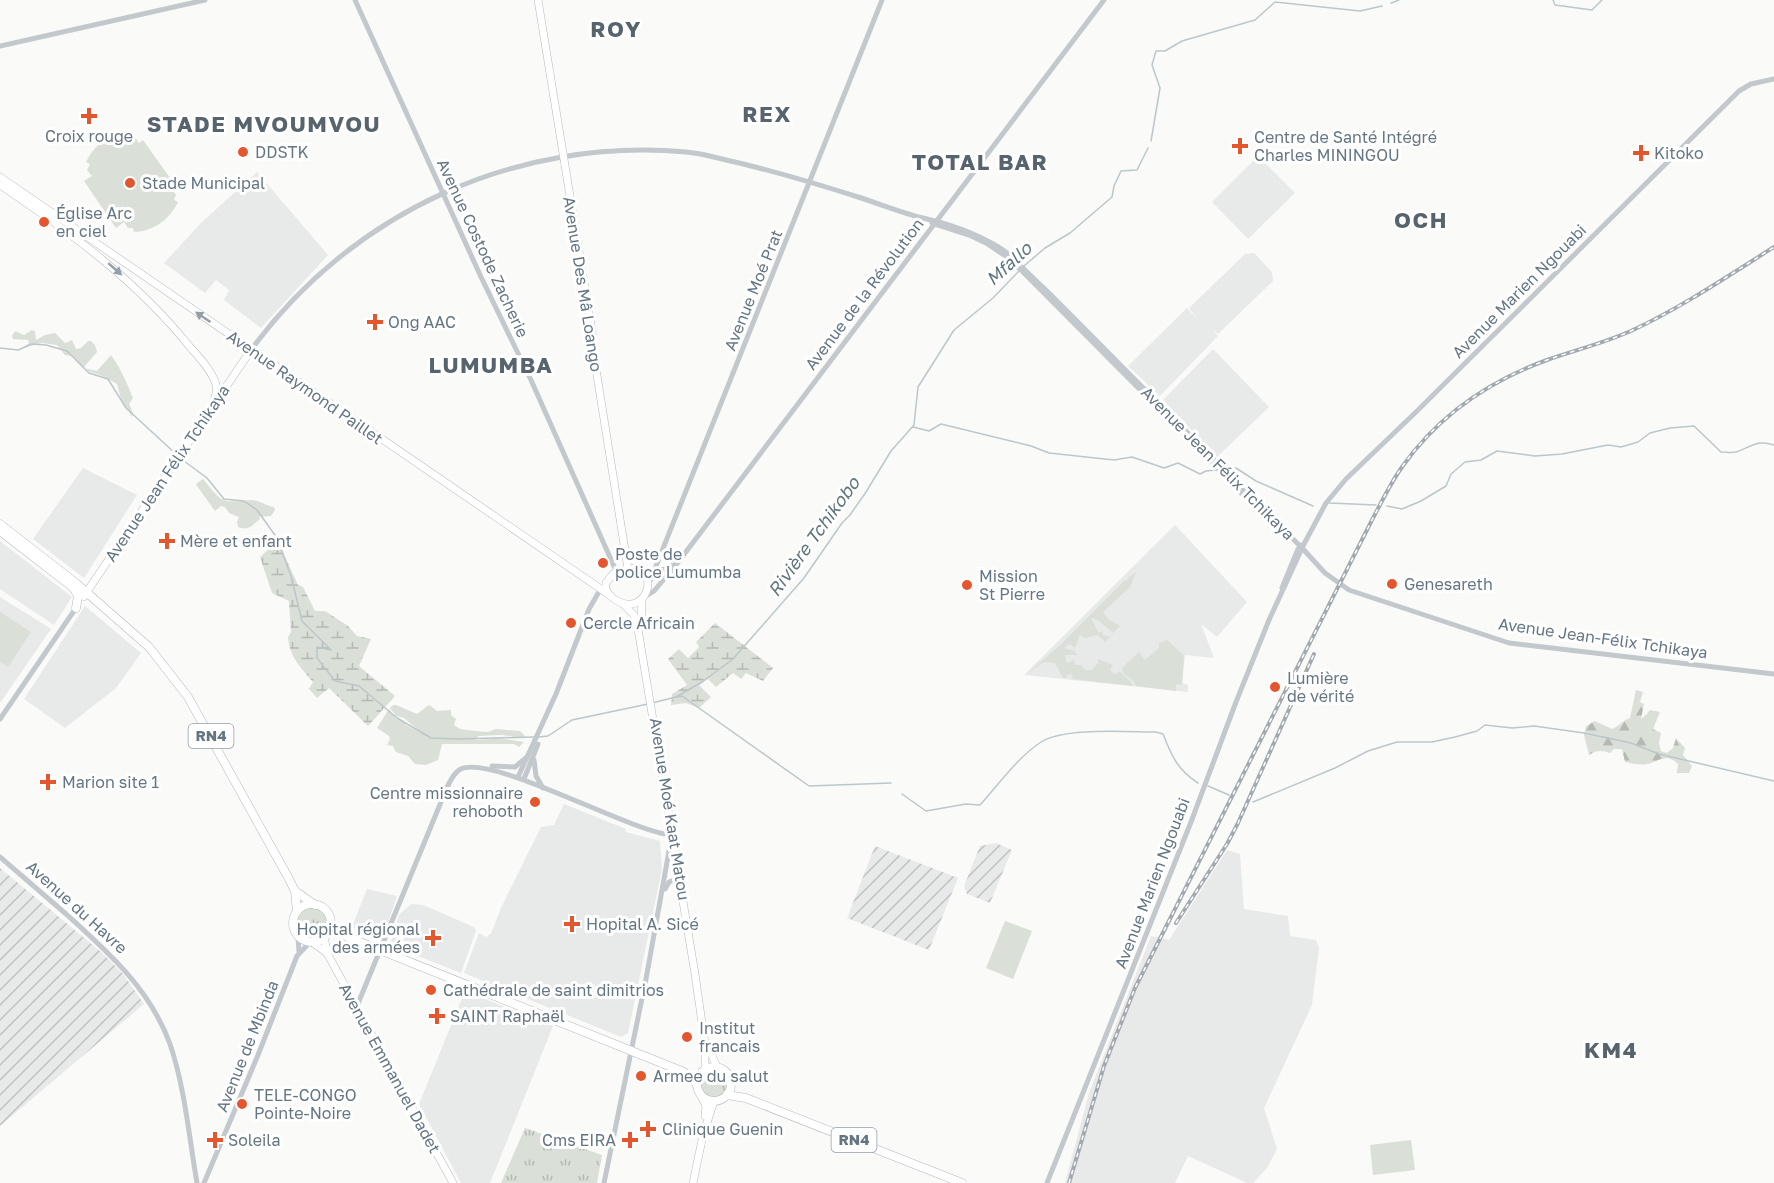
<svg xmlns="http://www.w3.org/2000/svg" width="1774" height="1183" viewBox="0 0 1774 1183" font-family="'Golos Text',sans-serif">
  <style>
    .built { fill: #e8e9e9 }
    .industrial { fill: url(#industrial-furrows) }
    .green { fill: #dadfd7 }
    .forest { fill: url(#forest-firs) }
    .wetland { fill: url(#wetland-marsh) }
    .park { fill: url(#park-tufts) }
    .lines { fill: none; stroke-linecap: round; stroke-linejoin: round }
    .stream { stroke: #bbc7cb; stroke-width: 1.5 }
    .major-casing { stroke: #b5babe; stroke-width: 8 }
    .highway-casing { stroke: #b4b9bd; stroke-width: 9 }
    .minor { stroke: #c3c8cc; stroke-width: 5 }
    .major { stroke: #fff; stroke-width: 7 }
    .highway { stroke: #fff; stroke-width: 8 }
    .rail-casing { stroke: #a2aab0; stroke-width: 4 }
    .rail { stroke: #fff; stroke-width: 1.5; stroke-dasharray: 4.5; stroke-linecap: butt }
    .oneway { fill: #939fa8 }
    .poi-dot { fill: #e4572e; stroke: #fff; stroke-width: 2 }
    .labels { text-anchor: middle; stroke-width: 6; stroke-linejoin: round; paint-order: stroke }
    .shield { fill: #fff; stroke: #939fa8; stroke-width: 1.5 }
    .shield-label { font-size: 15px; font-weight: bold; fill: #657683 }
    .poi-label { font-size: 16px; fill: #657683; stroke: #fff; text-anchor: start }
    .street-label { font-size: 16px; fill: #657683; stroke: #fff }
    .water-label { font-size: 18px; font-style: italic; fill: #60757c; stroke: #fff }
    .district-label { font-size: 22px; font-weight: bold; letter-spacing: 1.5px; fill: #57646e; stroke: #fff }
  </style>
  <defs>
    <pattern id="industrial-furrows" width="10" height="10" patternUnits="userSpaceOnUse" patternTransform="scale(1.5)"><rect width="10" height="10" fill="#e8e9e9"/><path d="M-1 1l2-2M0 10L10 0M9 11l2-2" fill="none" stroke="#c0c1c2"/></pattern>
    <pattern id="forest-firs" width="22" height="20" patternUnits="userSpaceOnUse" patternTransform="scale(1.5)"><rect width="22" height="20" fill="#dadfd7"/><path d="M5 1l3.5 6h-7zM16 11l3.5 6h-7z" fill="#b4b9b4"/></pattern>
    <pattern id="wetland-marsh" width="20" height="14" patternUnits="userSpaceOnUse" patternTransform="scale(1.5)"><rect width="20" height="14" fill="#dadfd7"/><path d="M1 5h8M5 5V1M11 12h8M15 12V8" fill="none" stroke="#b4b9b4"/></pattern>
    <pattern id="park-tufts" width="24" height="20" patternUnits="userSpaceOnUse" patternTransform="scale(1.5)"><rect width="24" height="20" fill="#dadfd7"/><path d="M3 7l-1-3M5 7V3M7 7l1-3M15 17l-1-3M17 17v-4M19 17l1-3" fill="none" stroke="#b4b9b4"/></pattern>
  </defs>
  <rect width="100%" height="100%" fill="#fafaf8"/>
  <!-- built -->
  <g class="built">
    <path d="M1258 156 1295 193 1248 239 1212 202Z"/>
    <path d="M257 172 328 255 261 328 224 300 229 290 216 280 205 293 164 263 202 222Z"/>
    <path d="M1254 253 1272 272 1273 281 1218 334 1213 331 1218 336 1160 396 1128 366 1187 308 1197 319 1189 308 1245 254Z"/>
    <path d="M1213 349 1269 407 1217 457 1163 400Z"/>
    <path d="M83 468 137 495 84 578 33 539Z"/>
    <path d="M1175 525 1247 602 1217 637 1201 624 1214 658 1185 655 1182 683 1188 685V692L1024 675Z"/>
    <path d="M0 541 72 597 54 625 0 589Z"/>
    <path d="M0 597 51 629 0 703Z"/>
    <path d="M85 606 141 653 116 688 65 728 24 699Z"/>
    <path d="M564 804 626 829V832L660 841 662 869 628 1033 621 1037 464 973 479 933 486 937 491 934 501 908 541 827 554 825Z"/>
    <path d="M1227 850 1240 854 1244 909 1288 916 1290 936 1316 940 1319 948 1312 1005 1264 1108 1277 1149 1267 1168 1253 1183H1247L1188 1156 1175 1183H1065L1089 1093 1151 936 1169 940Z"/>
    <path d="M367 889 397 896 382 941 352 927Z"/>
    <path d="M411 904 423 905 474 927 476 931 461 973 390 945 399 915Z"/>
    <path d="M465 991 553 1026 490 1183H461L419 1104Z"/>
  </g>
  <!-- industrial -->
  <g class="industrial">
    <path d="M996 843 1012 850 990 903 967 894 964 886 980 846Z"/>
    <path d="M875 846 958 878 929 950 847 918Z"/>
    <path d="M0 868 100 951 123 974 144 1004 0 1126Z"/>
  </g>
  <!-- green -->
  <g class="green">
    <path d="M129 131 130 137H135L139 143 143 140 175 185 171 188 176 195 174 200 178 202C169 220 154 231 134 232L133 228H128L124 222 116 228 84 181 92 176 87 170 90 164 86 162C95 144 109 134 129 131Z"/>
    <path d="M32 330 35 331 36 340 45 335 55 333 65 343 72 340 76 349 81 348 88 341H91L95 345 97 352 83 368 73 356 65 355 57 345 42 343 26 347 25 346 29 343 28 340 13 339 12 336 15 331 24 335Z"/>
    <path d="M111 355C121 369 127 383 133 398L129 404 133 413 132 417 121 399 117 384 105 377 86 370 88 369 97 371Z"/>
    <path d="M203 479C223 503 220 503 251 500 258 500 267 506 274 507L275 510 271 516 259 517 260 519C251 526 250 531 238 527L237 522 239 517 229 513 225 507 221 506 215 511 197 486 196 484Z"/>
    <path d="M1136 572 1130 587 1103 612 1108 619 1120 626 1113 633 1098 620 1091 618 1098 632H1102L1103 635 1110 637 1105 642 1098 635 1085 638 1080 635 1075 648 1069 644 1064 648 1075 651 1077 655H1065L1067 663 1074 660 1075 665H1081L1085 670H1092L1098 663V659L1113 665 1110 669 1112 673 1116 674 1119 671 1131 682 1133 686 1073 679 1072 674 1067 675V678H1063L1055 663 1044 662 1029 672 1059 646 1125 580 1127 581 1129 577Z"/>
    <path d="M0 612 31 632 8 667 0 662Z"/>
    <path d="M1167 640 1184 656 1182 685 1176 684V691L1136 686 1133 680 1124 674 1122 668 1139 652 1145 660 1159 648V643Z"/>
    <path d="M393 705H396L417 714 429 705 437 711 451 710V715L456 719 454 725 460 729 475 731 488 732 496 729 520 731 525 736C517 740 508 734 499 735 492 735 486 736 478 736L476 740 499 738 524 742 519 747 514 744H442L438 760 426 765 415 764 408 756 396 752 393 746 387 745 390 739 389 736 377 728 389 709 396 719 403 720 406 725 423 734 404 718 396 716 390 708Z"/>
    <path d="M1005 921 1032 931 1013 979 986 968Z"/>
    <path d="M1411 1140 1415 1170 1373 1175 1370 1145Z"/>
  </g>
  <!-- forest -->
  <path class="forest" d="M1636 690 1643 692 1640 702 1644 704 1641 719 1646 715 1650 710 1660 712 1653 729 1661 733 1659 743 1661 751 1667 753 1673 748 1676 738 1685 748 1683 755 1692 766 1689 773H1677L1678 764C1668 754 1661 759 1651 763 1643 766 1634 764 1625 762L1622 749H1614L1610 753C1601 750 1597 750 1589 755L1584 735 1586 726 1595 721 1612 729C1620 726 1620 722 1630 718Z"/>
  <!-- wetland -->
  <g class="wetland">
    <path d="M278 541 298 585 303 587 315 611H325L348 626 357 636 371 639 359 666 395 696 368 726 329 688 317 698 309 689 313 682C301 668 289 656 288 637L291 632 289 601 272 593 260 557Z"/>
    <path d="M715 623 773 668 763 681 746 673 741 679 733 673 716 687 708 679 699 685 711 697 699 708 686 703 671 705 672 694 687 685 668 659 679 649 688 658 699 647 696 642Z"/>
  </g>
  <!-- park -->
  <g class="park">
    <circle cx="311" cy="923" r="17"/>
    <circle cx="714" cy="1084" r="15"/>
    <path d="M525 1128 602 1155 597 1183H501Z"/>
  </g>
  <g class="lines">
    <!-- stream -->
    <g class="stream">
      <path d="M1553 0 1555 5 1592 10 1602 0"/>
      <path d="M1391 3 1399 0"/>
      <path d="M1151 141 1160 88 1152 65 1156 51H1165L1182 41 1255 20 1275 2 1360 11 1382 6"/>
      <path d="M1024 266 1045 248 1070 233 1112 197 1114 186 1121 171 1137 170 1148 148"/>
      <path d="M0 348 18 350 32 344 46 345 67 351 89 373 108 379 126 408 177 455"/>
      <path d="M913 427 929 431 941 424 1031 446 1049 453 1114 460 1132 457 1164 468 1178 463 1200 474 1206 471 1216 470"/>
      <path d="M180 458 207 478 224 499 244 501 257 510 277 538 291 576 302 621 331 650 317 647V658L335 681 359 686 397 718 431 738 457 739 534 737"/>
      <path d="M1227 469 1236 468 1256 481 1313 506"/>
      <path d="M1329 503 1376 505"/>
      <path d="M1387 506 1402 509 1421 501 1446 486 1451 474 1465 462 1481 460 1497 451 1535 456 1562 454 1608 445 1621 447 1638 442 1650 433 1670 428 1694 426 1721 452C1726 452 1732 453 1736 452 1751 447 1757 439 1774 445"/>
      <path d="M677 697 682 696 809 786 891 783"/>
      <path d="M652 703 676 697 702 682 733 659 804 578 842 523 850 515 866 492 891 451 914 425 918 387 954 330 993 298 1019 271"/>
      <path d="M539 737 548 736 572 720 648 704"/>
      <path d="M1208 786 1229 795"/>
      <path d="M902 794 926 811 966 804 980 805C999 784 1017 758 1041 742 1064 727 1128 732 1156 732L1163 734C1172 757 1178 770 1198 783"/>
      <path d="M1253 802 1335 768 1368 751 1397 742H1432L1455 737 1477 731 1485 725 1512 728 1534 726 1584 733 1631 743 1659 754 1774 781"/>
    </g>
    <defs>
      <g id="major">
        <path d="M538 0 592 331 595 363 628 569"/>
        <path d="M0 177 611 596"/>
        <path d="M0 185C70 232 137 281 190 347 199 357 213 372 216 385 218 392 214 400 212 407"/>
        <path d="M634 568C660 570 647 620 614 599 608 595 605 591 606 583L613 574Z"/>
        <path d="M84 596 251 350"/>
        <path d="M622 603 634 615 637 623 695 974 705 1044V1070"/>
        <path d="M641 626 642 599"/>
        <path d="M324 937 327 951"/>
        <path d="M312 942 327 953 453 1183"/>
        <path d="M709 1049 717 1067"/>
        <path d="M701 1096 706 1106 705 1116"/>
        <path d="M693 1183 703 1135 714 1101"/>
      </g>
      <g id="highway">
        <path d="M0 524 77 584 149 647 188 697 289 879 295 891 297 911"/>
        <path d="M0 531 84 596"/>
        <path d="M74 589 78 596 76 608"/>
        <path d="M295 891 315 905"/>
        <circle cx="312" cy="923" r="19"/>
        <path d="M330 923 340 934 684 1072 697 1084"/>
        <circle cx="714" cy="1084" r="17"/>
        <path d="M727 1095 746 1098 962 1183"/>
      </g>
    </defs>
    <!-- major casing -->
    <use href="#major" class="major-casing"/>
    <!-- highway casing -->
    <use href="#highway" class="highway-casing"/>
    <!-- minor -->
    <g class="minor">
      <path d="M355 0 481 277 531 380 617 573"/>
      <path d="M0 46 205 0"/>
      <path d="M932 223 969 235 986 243 1004 255 1023 272 1192 442"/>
      <path d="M251 350C352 212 516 137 686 152 700 153 713 157 726 160 771 170 814 183 858 197 880 204 904 214 927 219 956 226 981 235 1006 252L1051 295 1303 549 1325 573 1349 590 1509 643 1774 674"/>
      <path d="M1201 451 1242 494"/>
      <path d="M645 571 668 569 674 563"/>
      <path d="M648 586 882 0"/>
      <path d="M1282 588 1298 549 1302 545"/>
      <path d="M643 598 654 591 676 565 1104 0"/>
      <path d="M0 719 78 605"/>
      <path d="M534 760 536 776 543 788"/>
      <path d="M492 766 515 767 527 757"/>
      <path d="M518 777 556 694 589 609 600 590"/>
      <path d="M524 779 538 744"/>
      <path d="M0 857C22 876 44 895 66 914 108 952 150 989 170 1044 185 1088 189 1137 197 1183"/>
      <path d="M665 889 669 882 679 878"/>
      <path d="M298 936 299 953"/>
      <path d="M357 1006 441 802C445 792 450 777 459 770 487 751 628 831 671 835"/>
      <path d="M204 1183 258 1055 297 956 310 942"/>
      <path d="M604 1183 646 979 671 840"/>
      <path d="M1047 1183 1191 822 1236 702 1269 620 1304 544 1326 503 1346 479 1416 412 1739 91 1751 84 1774 79"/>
    </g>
    <!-- major -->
    <use href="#major" class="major"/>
    <!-- highway -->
    <use href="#highway" class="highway"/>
    <defs>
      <g id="rail">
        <path d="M1176 923 1227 844 1238 823 1314 654"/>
        <path d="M1069 1183 1104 1066 1135 988 1371 522C1381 503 1390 484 1402 467 1438 416 1489 381 1547 360 1575 350 1605 343 1633 330 1682 307 1728 276 1774 247"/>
      </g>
    </defs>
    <!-- rail casing -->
    <use href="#rail" class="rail-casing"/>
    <!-- rail -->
    <use href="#rail" class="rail"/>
  </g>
  <!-- one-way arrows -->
  <defs><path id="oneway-solid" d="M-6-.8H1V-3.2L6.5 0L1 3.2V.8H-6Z" transform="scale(1.5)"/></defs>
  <g class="oneway">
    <use href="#oneway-solid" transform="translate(115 269) rotate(41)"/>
    <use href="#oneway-solid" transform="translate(203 317) rotate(-146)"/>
  </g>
  <!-- markers -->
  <g class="poi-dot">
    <path d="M86 107h6v6h6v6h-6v6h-6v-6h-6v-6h6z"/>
    <path d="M1237 137h6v6h6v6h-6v6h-6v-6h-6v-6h6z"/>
    <circle cx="243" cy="152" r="6"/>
    <path d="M1638 144h6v6h6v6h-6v6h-6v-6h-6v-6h6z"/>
    <circle cx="130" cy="183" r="6"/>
    <circle cx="44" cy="222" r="6"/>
    <path d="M372 313h6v6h6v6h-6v6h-6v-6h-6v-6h6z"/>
    <path d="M164 532h6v6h6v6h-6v6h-6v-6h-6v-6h6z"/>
    <circle cx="603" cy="563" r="6"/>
    <circle cx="1392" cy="584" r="6"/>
    <circle cx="967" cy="585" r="6"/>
    <circle cx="571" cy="623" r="6"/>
    <circle cx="1275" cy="687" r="6"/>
    <path d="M45 773h6v6h6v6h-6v6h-6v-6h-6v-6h6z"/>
    <circle cx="535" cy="802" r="6"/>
    <path d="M569 915h6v6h6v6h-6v6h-6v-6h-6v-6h6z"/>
    <path d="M430 929h6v6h6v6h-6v6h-6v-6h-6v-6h6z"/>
    <circle cx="431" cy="990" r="6"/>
    <path d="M434 1007h6v6h6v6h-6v6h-6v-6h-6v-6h6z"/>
    <circle cx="687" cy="1037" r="6"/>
    <circle cx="641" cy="1076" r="6"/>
    <circle cx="242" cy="1104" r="6"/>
    <path d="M645 1120h6v6h6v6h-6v6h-6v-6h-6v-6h6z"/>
    <path d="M212 1131h6v6h6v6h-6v6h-6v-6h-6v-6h6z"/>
    <path d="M627 1131h6v6h6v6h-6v6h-6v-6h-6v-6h6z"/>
  </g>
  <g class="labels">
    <!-- shield labels -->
    <g class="shield">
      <rect x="188.5" y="724" width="45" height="24" rx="4.5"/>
      <rect x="831.5" y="1128" width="45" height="24" rx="4.5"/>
    </g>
    <g class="shield-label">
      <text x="211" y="741">RN4</text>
      <text x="854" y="1145">RN4</text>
    </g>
    <!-- poi labels -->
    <g class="poi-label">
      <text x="89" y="142" text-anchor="middle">Croix rouge</text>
      <text x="1254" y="143">Centre de Santé Intégré<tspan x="1254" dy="18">Charles MININGOU</tspan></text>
      <text x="255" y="158">DDSTK</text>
      <text x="1654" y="159">Kitoko</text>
      <text x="142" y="189">Stade Municipal</text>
      <text x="56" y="219">Église Arc<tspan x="56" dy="18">en ciel</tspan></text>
      <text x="388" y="328">Ong AAC</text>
      <text x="180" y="547">Mère et enfant</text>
      <text x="615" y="560">Poste de<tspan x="615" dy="18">police Lumumba</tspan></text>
      <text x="979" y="582">Mission<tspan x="979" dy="18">St Pierre</tspan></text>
      <text x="1404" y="590">Genesareth</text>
      <text x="583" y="629">Cercle Africain</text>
      <text x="1287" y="684">Lumière<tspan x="1287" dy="18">de vérité</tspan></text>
      <text x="62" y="788">Marion site 1</text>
      <text x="523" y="799" text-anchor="end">Centre missionnaire<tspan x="523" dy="18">rehoboth</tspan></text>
      <text x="586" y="930">Hopital A. Sicé</text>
      <text x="420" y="935" text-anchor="end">Hopital régional<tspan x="420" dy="18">des armées</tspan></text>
      <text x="443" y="996">Cathédrale de saint dimitrios</text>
      <text x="450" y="1022">SAINT Raphaël</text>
      <text x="699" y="1034">Institut<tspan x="699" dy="18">francais</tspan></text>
      <text x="653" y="1082">Armee du salut</text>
      <text x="254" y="1101">TELE-CONGO<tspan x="254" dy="18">Pointe-Noire</tspan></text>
      <text x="662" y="1135">Clinique Guenin</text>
      <text x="228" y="1146">Soleila</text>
      <text x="616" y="1146" text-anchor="end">Cms EIRA</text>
    </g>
    <!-- street labels -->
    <g class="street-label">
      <text transform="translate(483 248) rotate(65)" y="6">Avenue Costode Zacherie</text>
      <text transform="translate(583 284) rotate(81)" y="6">Avenue Des Mâ Loango</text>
      <text transform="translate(753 290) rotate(-68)" y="6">Avenue Moé Prat</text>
      <text transform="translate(1519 291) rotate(-45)" y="6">Avenue Marien Ngouabi</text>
      <text transform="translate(864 294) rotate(-53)" y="6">Avenue de la Révolution</text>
      <text transform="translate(305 387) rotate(35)" y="6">Avenue Raymond Paillet</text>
      <text transform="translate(1218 463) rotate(45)" y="6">Avenue Jean Félix Tchikaya</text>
      <text transform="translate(167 473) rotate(-56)" y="6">Avenue Jean Félix Tchikaya</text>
      <text transform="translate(1603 638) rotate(8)" y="6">Avenue Jean-Félix Tchikaya</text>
      <text transform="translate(670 809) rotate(81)" y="6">Avenue Moé Kaat Matou</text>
      <text transform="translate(1152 883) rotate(-69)" y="6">Avenue Marien Ngouabi</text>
      <text transform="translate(77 907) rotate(42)" y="6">Avenue du Havre</text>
      <text transform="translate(247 1046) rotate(-68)" y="6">Avenue de Mbinda</text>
      <text transform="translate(390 1068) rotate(61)" y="6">Avenue Emmanuel Dadet</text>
    </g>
    <!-- water labels -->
    <g class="water-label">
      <text transform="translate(1009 264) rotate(-42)" y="6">Mfallo</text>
      <text transform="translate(814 537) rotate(-54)" y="6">Rivière Tchikobo</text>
    </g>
    <!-- district labels -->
    <g class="district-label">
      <text x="616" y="37">ROY</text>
      <text x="767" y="122">REX</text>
      <text x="264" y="132">STADE MVOUMVOU</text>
      <text x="980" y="170">TOTAL BAR</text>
      <text x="1421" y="228">OCH</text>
      <text x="491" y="373">LUMUMBA</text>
      <text x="1611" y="1058">KM4</text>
    </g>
  </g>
</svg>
